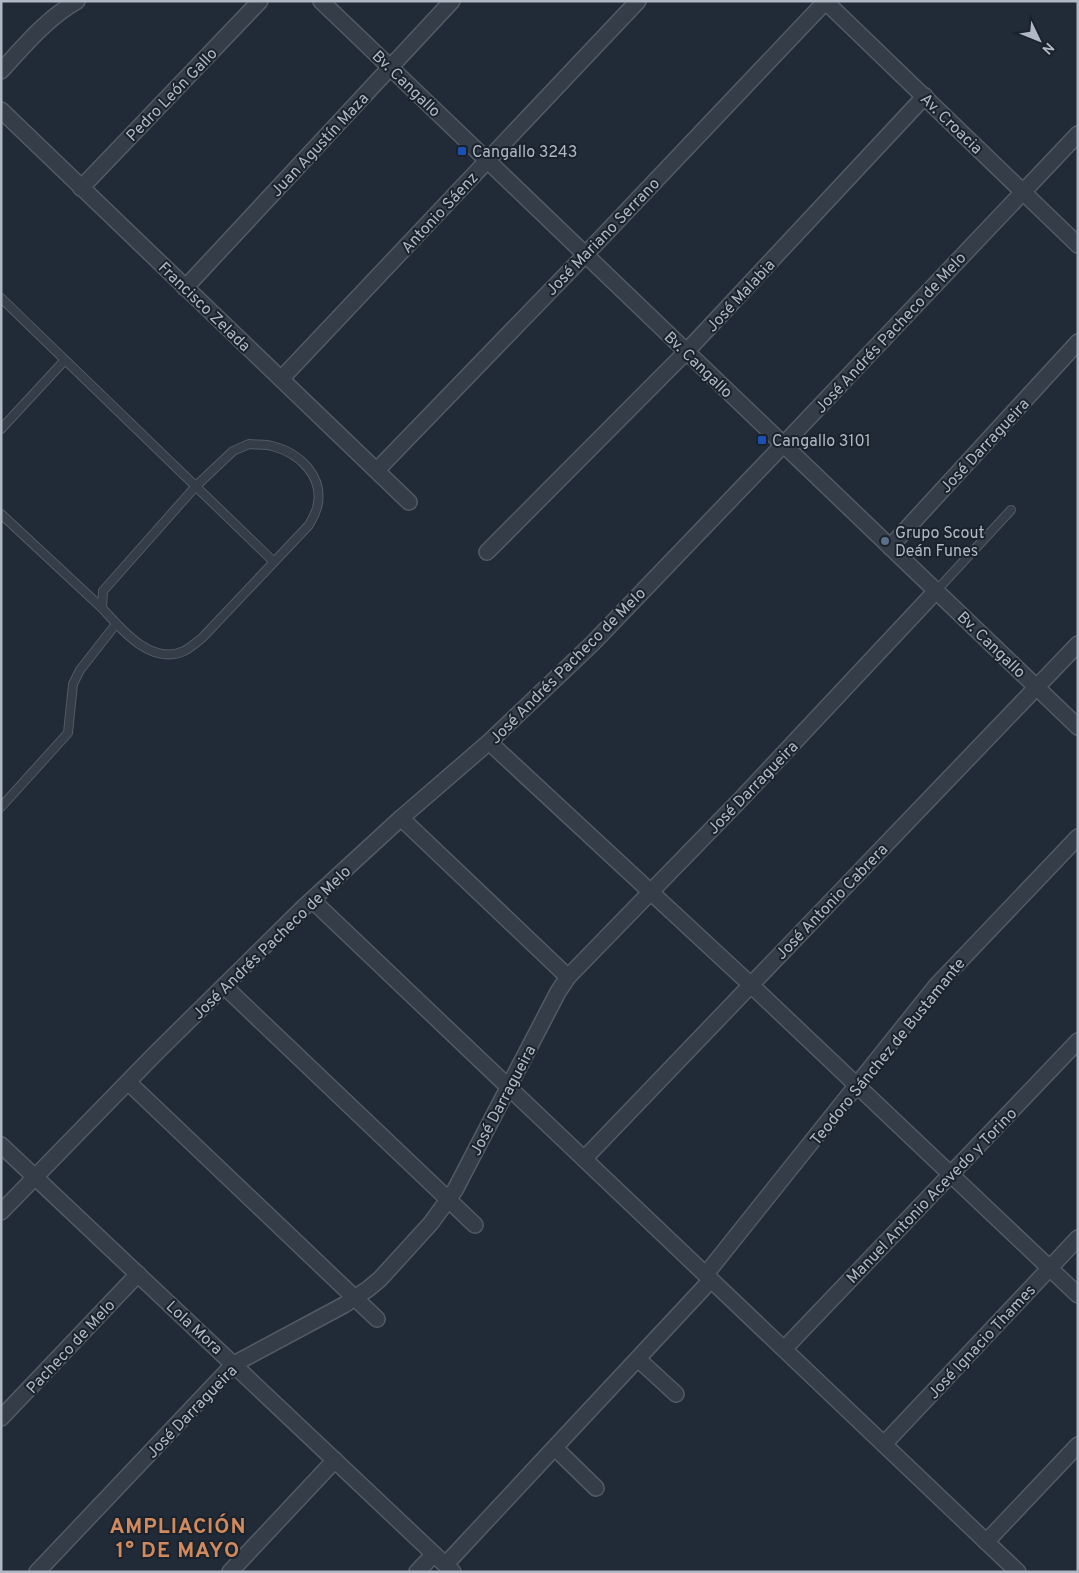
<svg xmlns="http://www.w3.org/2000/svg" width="1079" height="1573" viewBox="0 0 1079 1573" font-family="Overpass,sans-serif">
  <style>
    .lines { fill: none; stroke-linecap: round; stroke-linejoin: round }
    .service-casing { stroke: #525b65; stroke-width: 10 }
    .minor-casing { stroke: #525b65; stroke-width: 18 }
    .service { stroke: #343d48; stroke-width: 8 }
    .minor { stroke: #343d48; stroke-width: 15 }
    .transit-dot { fill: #1a4fb4; stroke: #1a222c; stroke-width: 2 }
    .service-dot { fill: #5c6f8a; stroke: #1a222c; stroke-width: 2 }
    .labels { text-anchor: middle; stroke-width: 4; stroke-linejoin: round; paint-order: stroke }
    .street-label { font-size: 16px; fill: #afb8c4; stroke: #1a222c }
    .poi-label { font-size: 16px; fill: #afb8c4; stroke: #1a222c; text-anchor: start }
    .district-label { font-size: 21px; font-weight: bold; letter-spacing: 1px; fill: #d08a5e; stroke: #1a222c }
  </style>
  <rect width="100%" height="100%" fill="#212b37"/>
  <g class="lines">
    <defs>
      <g id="service">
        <path d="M1 298 274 562"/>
        <path d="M1 429 65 360"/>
        <path d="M249 444C256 445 265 444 272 446 300 453 325 477 317 508 315 514 312 520 309 525L203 637C197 642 190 648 184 651 151 666 121 629 102 608L103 591 196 486 233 451Z"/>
        <path d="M1 514 102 608"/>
        <path d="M936 591 1011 510"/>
        <path d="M1 807 68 733 73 684 80 670 116 624"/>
      </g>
      <g id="minor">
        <path d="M321 1 1078 727"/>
        <path d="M825 1 1078 245"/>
        <path d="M1 71C25 45 46 19 77 1"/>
        <path d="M1 110 409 502"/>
        <path d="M81 188 260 1"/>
        <path d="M185 288 452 1"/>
        <path d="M281 379 638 1"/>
        <path d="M377 470 586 254 826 1"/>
        <path d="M890 547 1078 342"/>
        <path d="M487 552 686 352 925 96"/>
        <path d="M489 742 751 985 1078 1295"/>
        <path d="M401 818 568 977"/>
        <path d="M312 900 1018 1572"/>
        <path d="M224 986 475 1225"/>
        <path d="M128 1082 377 1319"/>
        <path d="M1 1145 453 1572"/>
        <path d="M584 1159 1078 644"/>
        <path d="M1 1212 156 1053 303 908 401 818 489 742 593 643 783 445 1078 134"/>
        <path d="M706 1274 936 986 1078 837"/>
        <path d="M784 1349 1078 1041"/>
        <path d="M638 1359 676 1394"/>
        <path d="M1 1418 138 1274"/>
        <path d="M884 1444 1078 1238"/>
        <path d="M555 1448 596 1488"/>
        <path d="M986 1542 1078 1445"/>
        <path d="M446 1564 711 1280"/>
        <path d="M37 1572 234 1364 344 1305 368 1289 380 1279 431 1223 455 1190 558 992 568 977 742 798 936 591"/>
        <path d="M230 1572 335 1460"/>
        <path d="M417 1572 434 1554"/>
      </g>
    </defs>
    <!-- service casing -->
    <use href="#service" class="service-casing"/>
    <!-- minor casing -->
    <use href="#minor" class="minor-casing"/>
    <!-- service -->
    <use href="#service" class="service"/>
    <!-- minor -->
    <use href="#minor" class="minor"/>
  </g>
  <!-- markers -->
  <g class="transit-dot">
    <rect x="457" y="146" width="10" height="10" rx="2.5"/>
    <rect x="757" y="435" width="10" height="10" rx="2.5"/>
  </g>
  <circle class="service-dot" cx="885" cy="541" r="5"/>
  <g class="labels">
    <!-- street labels -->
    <g class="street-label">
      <text transform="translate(407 83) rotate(44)" y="6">Bv. Cangallo</text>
      <text transform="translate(171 94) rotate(-46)" y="6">Pedro León Gallo</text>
      <text transform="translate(952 123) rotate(44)" y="6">Av. Croacia</text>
      <text transform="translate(319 144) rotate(-47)" y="6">Juan Agustín Maza</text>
      <text transform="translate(439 212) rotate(-47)" y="6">Antonio Sáenz</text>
      <text transform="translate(602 236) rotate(-46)" y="6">José Mariano Serrano</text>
      <text transform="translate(740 295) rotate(-47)" y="6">José Malabia</text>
      <text transform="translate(205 306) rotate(44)" y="6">Francisco Zelada</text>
      <text transform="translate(890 332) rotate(-47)" y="6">José Andrés Pacheco de Melo</text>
      <text transform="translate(699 364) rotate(44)" y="6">Bv. Cangallo</text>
      <text transform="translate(984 445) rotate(-47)" y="6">José Darragueira</text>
      <text transform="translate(992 644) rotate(44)" y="6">Bv. Cangallo</text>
      <text transform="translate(567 665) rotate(-45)" y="6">José Andrés Pacheco de Melo</text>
      <text transform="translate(752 787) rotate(-46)" y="6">José Darragueira</text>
      <text transform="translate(831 901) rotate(-46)" y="6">José Antonio Cabrera</text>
      <text transform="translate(271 942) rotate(-44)" y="6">José Andrés Pacheco de Melo</text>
      <text transform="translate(887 1051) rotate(-51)" y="6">Teodoro Sánchez de Bustamante</text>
      <text transform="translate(502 1100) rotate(-62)" y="6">José Darragueira</text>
      <text transform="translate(931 1195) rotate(-46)" y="6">Manuel Antonio Acevedo y Torino</text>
      <text transform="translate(195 1327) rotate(43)" y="6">Lola Mora</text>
      <text transform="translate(981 1341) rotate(-47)" y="6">José Ignacio Thames</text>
      <text transform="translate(70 1346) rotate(-47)" y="6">Pacheco de Melo</text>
      <text transform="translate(191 1411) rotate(-46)" y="6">José Darragueira</text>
    </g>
    <!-- poi labels -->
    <g class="poi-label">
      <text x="472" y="157">Cangallo 3243</text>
      <text x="772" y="446">Cangallo 3101</text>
      <text x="895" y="538">Grupo Scout<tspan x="895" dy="18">Deán Funes</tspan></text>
    </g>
    <!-- district labels -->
    <g class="district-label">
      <text x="178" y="1533">AMPLIACIÓN<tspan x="178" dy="24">1° DE MAYO</tspan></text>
    </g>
  </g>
  <!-- border -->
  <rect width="1079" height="1573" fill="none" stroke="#afb8c4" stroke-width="5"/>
  <!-- north arrow -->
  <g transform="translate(1039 40) rotate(133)" stroke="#1a222c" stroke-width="4" paint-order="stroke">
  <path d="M0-4L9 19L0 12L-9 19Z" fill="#afb8c4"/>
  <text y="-8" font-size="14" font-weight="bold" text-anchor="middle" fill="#afb8c4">N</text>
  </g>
</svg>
